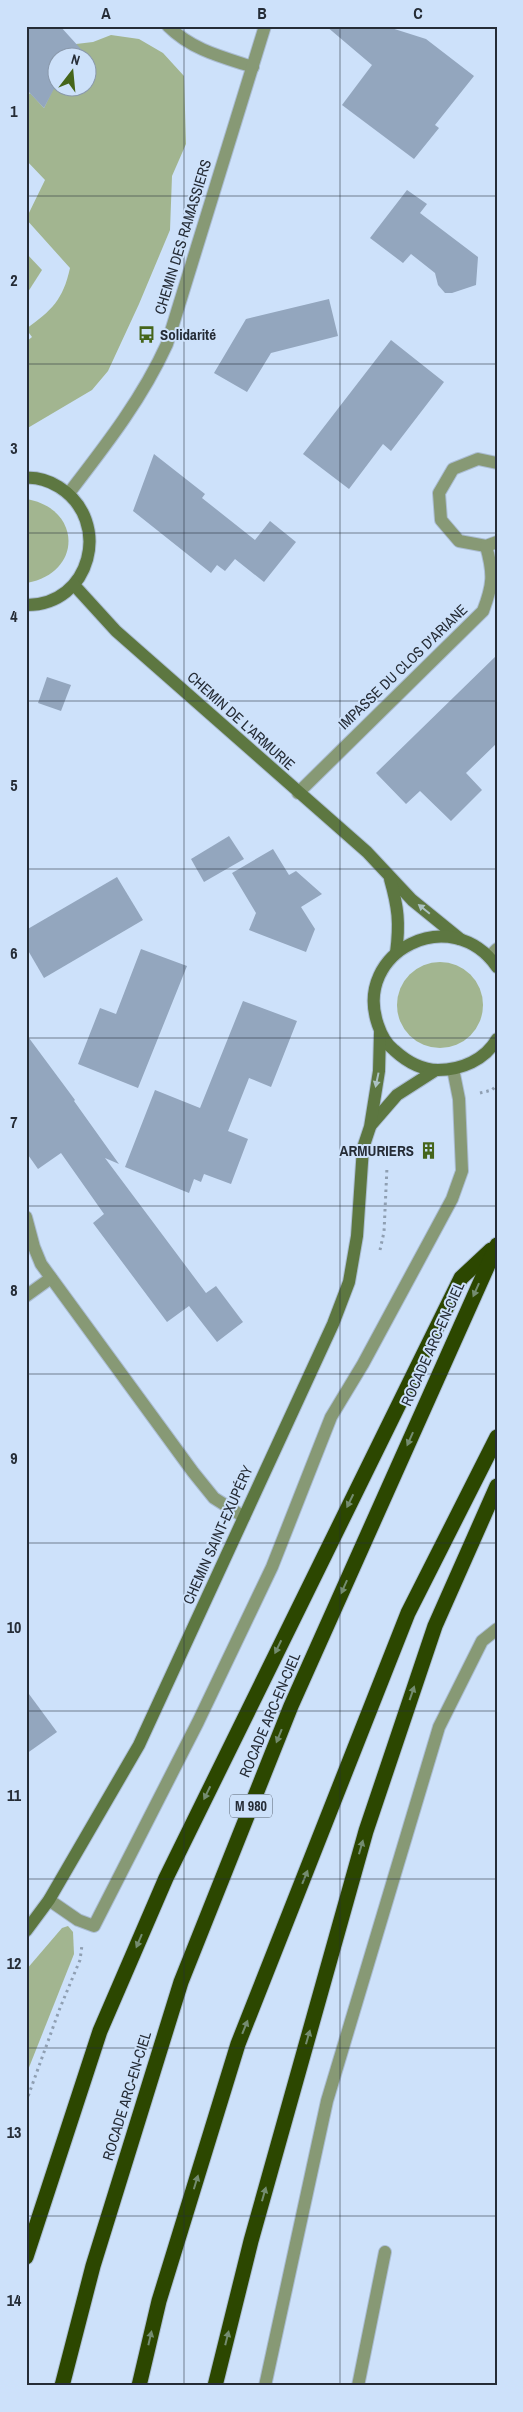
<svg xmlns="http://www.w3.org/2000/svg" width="523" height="2412" viewBox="0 0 523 2412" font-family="'Archivo Narrow',sans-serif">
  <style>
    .green { fill: #a2b590 }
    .building { fill: #93a6be }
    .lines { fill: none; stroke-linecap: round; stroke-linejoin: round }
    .lane-casing { stroke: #abbdd3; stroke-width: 14 }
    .street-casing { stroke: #abbdd3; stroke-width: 14 }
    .secondary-casing { stroke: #abbdd3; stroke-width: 14 }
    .highway-casing { stroke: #abbdd3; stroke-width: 17 }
    .path { stroke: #8f9fb2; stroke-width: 3; stroke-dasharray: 2.5 4; stroke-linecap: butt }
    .lane { stroke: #879975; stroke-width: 12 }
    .street { stroke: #879975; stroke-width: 12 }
    .secondary { stroke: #5d7741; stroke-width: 12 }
    .highway { stroke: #2c4700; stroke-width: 15 }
    .oneway { fill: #abc1c2 }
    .oneway2 { fill: #748c70 }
    .grid { fill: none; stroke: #252c36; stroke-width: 1; stroke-opacity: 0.55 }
    .labels { text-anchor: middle; stroke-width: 4; stroke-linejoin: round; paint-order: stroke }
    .shield { fill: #cde1fa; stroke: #576271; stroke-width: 1 }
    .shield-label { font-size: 14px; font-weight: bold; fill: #252c36 }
    .street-label { font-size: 15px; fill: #252c36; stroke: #cde1fa }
    .poi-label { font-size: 15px; font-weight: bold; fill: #252c36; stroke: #cde1fa; text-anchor: start }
    .neatline { fill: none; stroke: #252c36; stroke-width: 2 }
    .grid-label { font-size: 16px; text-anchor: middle; font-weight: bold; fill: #252c36 }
  </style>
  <rect width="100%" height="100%" fill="#cde1fa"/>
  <!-- green -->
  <g class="green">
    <path d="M111 35 139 39 163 53 184 76 186 144 172 176 170 230 139 304 108 371 92 390 26 429V342L32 337 26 329C52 310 63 300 70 268L26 219 45 180 26 160V97L30 93 44 108 57 81 58 88H88V58L69 57 76 44 93 42Z"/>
    <path d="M26 253 42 270 26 295Z"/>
    <path d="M26 499C82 508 83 573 27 583Z"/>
    <circle cx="440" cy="1005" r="43"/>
    <path d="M68 1926 73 1932 74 1954 26 2075V1970L62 1928Z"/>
  </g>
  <!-- building -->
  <g class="building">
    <path d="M26 26H60L89 58H58V81L44 108 26 89Z"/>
    <path d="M326 26H385L426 39 474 76 435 125 439 128 414 159 342 105 372 65Z"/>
    <path d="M407 190 427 204 420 213 478 257 476 285 452 293H445L438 285 435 273 411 254 403 263 370 238Z"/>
    <path d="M329 299 338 336 271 353 247 392 214 373 246 319Z"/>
    <path d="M391 340 444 382 391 451 383 444 349 489 303 454Z"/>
    <path d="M154 454 205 494 202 498 255 540 270 521 296 542 264 582 235 559 225 571 217 565 211 573 133 511Z"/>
    <path d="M497 655V743L466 773 482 790 451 821 420 791 406 804 376 773Z"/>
    <path d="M47 677 71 685 61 711 38 703Z"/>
    <path d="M229 836 244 859 204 882 191 859Z"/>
    <path d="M273 849 289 875 296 871 322 894 301 907 315 929 306 952 249 930 256 913 232 873Z"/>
    <path d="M117 877 143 920 44 978 26 947V930Z"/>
    <path d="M141 949 187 966 138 1088 78 1064 100 1008 116 1014Z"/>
    <path d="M243 1001 297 1021 271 1087 249 1078 228 1131 248 1139 231 1184 204 1174 201 1182 194 1179 189 1193 125 1167 155 1090 200 1108Z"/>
    <path d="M26 1034 75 1100 74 1101 119 1164 105 1158 206 1293 216 1286 243 1322 217 1342 189 1306 167 1322 93 1223 104 1214 61 1153 38 1169 26 1152Z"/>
    <path d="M26 1690 57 1732 26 1754Z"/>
  </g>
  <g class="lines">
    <defs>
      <g id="lane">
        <path d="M168 26C192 50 222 57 253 67"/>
        <path d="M489 957 497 949"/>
        <path d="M26 1217 34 1247 41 1264 193 1472 214 1498 244 1517"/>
        <path d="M26 1296 51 1278"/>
        <path d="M49 1900 78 1920 94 1926 198 1722 272 1567 331 1417 363 1364 452 1199 462 1171 459 1099 453 1069"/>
        <path d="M265 2386 327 2101 439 1727 482 1641 497 1629"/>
        <path d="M358 2386 385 2252"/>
      </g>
      <g id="street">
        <path d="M497 463 478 459 453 469 439 493 441 520 459 541 486 546 497 542"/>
        <path d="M69 493C106 445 142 399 167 344L265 26"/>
        <path d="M298 793 483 611C493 585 494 574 486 546"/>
      </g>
      <g id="secondary">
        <path d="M26 478C37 477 50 481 59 487 113 521 91 606 26 605"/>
        <path d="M74 585 116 631 367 852 412 900 460 939"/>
        <path d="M390 879C398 907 400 923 396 953"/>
        <path d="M497 967C452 902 352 951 378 1025 381 1034 386 1044 394 1050 406 1061 421 1070 438 1070 461 1070 485 1060 497 1039"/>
        <path d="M371 1125 397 1095 436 1070"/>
        <path d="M26 1931 49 1900 139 1745 333 1324 349 1282 357 1236 363 1148 370 1127 379 1071 380 1033"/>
      </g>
      <g id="highway">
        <path d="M26 2257 100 2031 166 1878 461 1278 491 1250"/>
        <path d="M62 2386 93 2266 181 1982 291 1706 497 1245"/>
        <path d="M139 2386 159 2301 238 2044 408 1613 497 1437"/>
        <path d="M215 2386 251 2241 366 1831 435 1626 497 1486"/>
      </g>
    </defs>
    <!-- lane casing -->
    <use href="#lane" class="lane-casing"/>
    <!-- street casing -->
    <use href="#street" class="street-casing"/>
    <!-- secondary casing -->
    <use href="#secondary" class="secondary-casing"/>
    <!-- highway casing -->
    <use href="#highway" class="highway-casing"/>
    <!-- path -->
    <g class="path">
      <path d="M497 878V903"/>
      <path d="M480 1093 492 1090 497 1085"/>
      <path d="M380 1250 384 1232 387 1167"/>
      <path d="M26 2102 60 2008 80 1960 82 1945"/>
    </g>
    <!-- lane -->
    <use href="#lane" class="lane"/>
    <!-- street -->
    <use href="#street" class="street"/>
    <!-- secondary -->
    <use href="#secondary" class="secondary"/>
    <!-- highway -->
    <use href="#highway" class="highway"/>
  </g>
  <!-- one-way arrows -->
  <defs><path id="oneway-solid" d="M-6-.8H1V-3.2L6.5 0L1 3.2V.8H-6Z" transform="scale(1.25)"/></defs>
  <g class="oneway">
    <use href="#oneway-solid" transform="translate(424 909) rotate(-141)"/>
    <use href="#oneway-solid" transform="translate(377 1080) rotate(102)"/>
  </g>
  <g class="oneway2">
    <use href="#oneway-solid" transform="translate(476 1290) rotate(114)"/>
    <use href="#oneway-solid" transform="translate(410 1439) rotate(114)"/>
    <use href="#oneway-solid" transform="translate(350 1501) rotate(116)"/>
    <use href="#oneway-solid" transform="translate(344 1587) rotate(114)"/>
    <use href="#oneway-solid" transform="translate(278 1647) rotate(116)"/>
    <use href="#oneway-solid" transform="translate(412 1693) rotate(-71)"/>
    <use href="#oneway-solid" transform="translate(279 1736) rotate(112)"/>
    <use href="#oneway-solid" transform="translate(207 1793) rotate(116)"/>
    <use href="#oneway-solid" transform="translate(361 1847) rotate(-74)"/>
    <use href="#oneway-solid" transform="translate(305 1877) rotate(-68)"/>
    <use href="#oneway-solid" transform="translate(139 1941) rotate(113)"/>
    <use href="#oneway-solid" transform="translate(245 2027) rotate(-68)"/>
    <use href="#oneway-solid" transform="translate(308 2037) rotate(-74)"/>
    <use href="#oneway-solid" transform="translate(196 2182) rotate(-73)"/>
    <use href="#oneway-solid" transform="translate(264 2194) rotate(-74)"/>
    <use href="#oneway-solid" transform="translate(150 2338) rotate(-77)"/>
    <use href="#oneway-solid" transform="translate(227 2338) rotate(-76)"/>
  </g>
  <!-- grid -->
  <path class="grid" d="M184 26V2386M340 26V2386M26 196H497M26 364H497M26 533H497M26 701H497M26 869H497M26 1038H497M26 1206H497M26 1374H497M26 1543H497M26 1711H497M26 1879H497M26 2048H497M26 2216H497"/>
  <!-- icons -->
  <defs>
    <symbol id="bus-bare" viewBox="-9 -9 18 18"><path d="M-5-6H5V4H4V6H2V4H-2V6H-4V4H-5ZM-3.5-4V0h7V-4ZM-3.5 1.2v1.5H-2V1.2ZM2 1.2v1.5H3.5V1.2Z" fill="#45651a" stroke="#cde1fa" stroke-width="2.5" paint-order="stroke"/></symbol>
    <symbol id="building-bare" viewBox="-9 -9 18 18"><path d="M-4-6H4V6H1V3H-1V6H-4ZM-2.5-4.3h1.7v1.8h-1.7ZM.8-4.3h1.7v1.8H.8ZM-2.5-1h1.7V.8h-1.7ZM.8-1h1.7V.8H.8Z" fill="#45651a" stroke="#cde1fa" stroke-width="2.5" paint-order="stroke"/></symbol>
  </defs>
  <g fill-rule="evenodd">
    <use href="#bus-bare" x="134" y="322" width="25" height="25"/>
    <use href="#building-bare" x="416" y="1138" width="25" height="25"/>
  </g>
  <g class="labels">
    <!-- shield labels -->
    <rect class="shield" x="230" y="1794.5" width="42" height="23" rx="4"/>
    <g class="shield-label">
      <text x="251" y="1811">M 980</text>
    </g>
    <!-- street labels -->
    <g class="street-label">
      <text transform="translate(183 237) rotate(-73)" y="5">CHEMIN DES RAMASSIERS</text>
      <text transform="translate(403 667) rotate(-44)" y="5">IMPASSE DU CLOS D'ARIANE</text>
      <text transform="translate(241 721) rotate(42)" y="5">CHEMIN DE L'ARMURIE</text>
      <text transform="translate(433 1344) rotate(-66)" y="5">ROCADE ARC-EN-CIEL</text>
      <text transform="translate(218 1535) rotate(-66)" y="5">CHEMIN SAINT-EXUPÉRY</text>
      <text transform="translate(270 1715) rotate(-67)" y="5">ROCADE ARC-EN-CIEL</text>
      <text transform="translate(127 2096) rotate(-73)" y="5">ROCADE ARC-EN-CIEL</text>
    </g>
    <!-- poi labels -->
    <g class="poi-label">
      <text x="160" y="340">Solidarité</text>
      <text x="414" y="1156" text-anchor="end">ARMURIERS</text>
    </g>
  </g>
  <!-- border -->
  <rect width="523" height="2412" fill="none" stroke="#cde1fa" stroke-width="55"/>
  <!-- north arrow -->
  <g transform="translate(72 72) rotate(16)"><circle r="24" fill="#cde1fa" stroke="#8a99ac"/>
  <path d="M0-4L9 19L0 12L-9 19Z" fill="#45651a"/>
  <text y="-8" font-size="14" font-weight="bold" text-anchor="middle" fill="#252c36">N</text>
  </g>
  <rect x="28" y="28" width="468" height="2356" class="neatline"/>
  <g class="grid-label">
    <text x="106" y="19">A</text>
    <text x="262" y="19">B</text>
    <text x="418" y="19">C</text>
    <text x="14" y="117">1</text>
    <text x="14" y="286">2</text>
    <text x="14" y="454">3</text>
    <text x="14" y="622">4</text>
    <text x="14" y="791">5</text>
    <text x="14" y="959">6</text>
    <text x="14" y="1128">7</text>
    <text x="14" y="1296">8</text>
    <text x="14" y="1464">9</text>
    <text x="14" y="1633">10</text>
    <text x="14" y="1801">11</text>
    <text x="14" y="1969">12</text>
    <text x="14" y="2138">13</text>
    <text x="14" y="2306">14</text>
  </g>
</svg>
